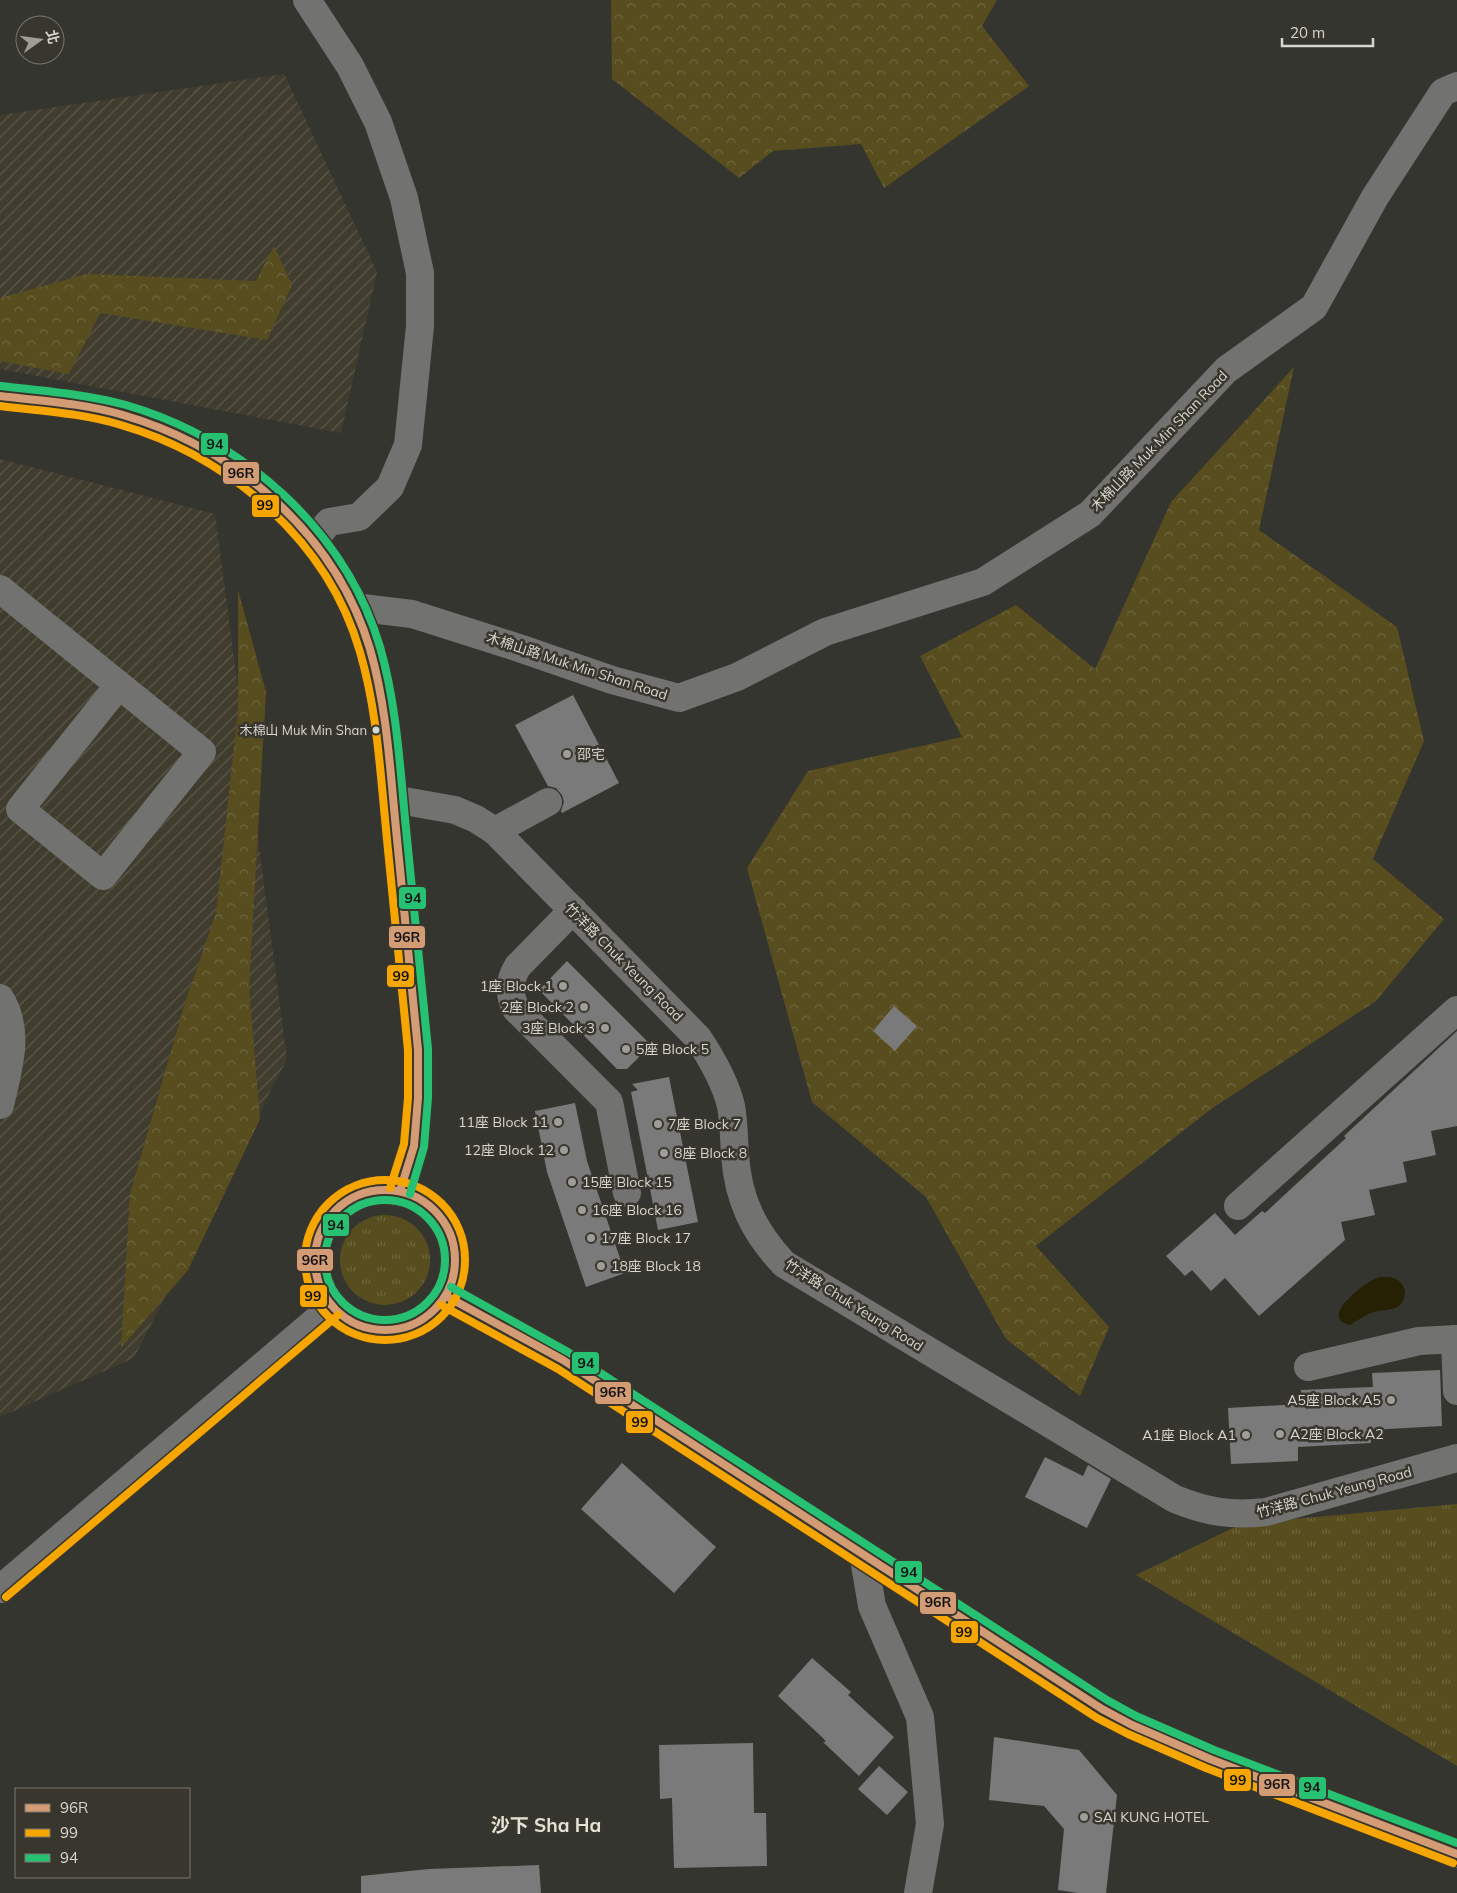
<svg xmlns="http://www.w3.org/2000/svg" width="1457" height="1893" viewBox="0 0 1457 1893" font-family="Mulish,'Noto Sans TC',sans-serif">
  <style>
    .industrial { fill: url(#industrial-furrows) }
    .grass { fill: url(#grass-tufts) }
    .forest { fill: url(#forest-crowns) }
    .water { fill: #262105 }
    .building { fill: #7b7a7a }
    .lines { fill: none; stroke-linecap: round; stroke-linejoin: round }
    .minor { stroke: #727270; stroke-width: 28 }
    .major { stroke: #727270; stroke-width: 28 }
    .bus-1-casing { stroke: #38362d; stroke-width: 11 }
    .bus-2-casing { stroke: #38362d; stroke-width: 11 }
    .bus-3-casing { stroke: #38362d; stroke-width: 11 }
    .bus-1 { stroke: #d39c74; stroke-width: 8 }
    .bus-2 { stroke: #f7a600; stroke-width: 8 }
    .bus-3 { stroke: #26c172; stroke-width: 8 }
    .bus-dot { fill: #d7d5cf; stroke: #38362d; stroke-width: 2 }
    .poi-dot { fill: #9e9d97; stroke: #38362d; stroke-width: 2 }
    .labels { text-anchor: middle; stroke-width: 5; stroke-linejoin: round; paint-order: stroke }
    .bus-label { font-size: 13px; fill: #d7d5cf; stroke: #38362d; text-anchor: end }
    .street-label { font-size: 14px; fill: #d7d5cf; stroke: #38362d }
    .poi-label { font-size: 14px; fill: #d7d5cf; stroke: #38362d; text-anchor: start }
    .district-label { font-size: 19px; font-weight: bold; fill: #e4e2d6; stroke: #38362d }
    .line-badge { stroke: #38362d; stroke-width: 2 }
    .pale-badge-label { font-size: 14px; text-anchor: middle; font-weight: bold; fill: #111 }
  </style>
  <defs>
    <pattern id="industrial-furrows" width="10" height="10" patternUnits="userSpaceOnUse" patternTransform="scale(1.25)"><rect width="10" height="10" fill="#403d2e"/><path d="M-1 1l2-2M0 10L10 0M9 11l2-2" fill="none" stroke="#5b584b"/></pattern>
    <pattern id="grass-tufts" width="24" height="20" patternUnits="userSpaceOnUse" patternTransform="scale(1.25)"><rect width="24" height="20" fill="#574d1f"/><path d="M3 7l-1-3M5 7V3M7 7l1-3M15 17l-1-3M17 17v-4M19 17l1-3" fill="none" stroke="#6e663e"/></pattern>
    <pattern id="forest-crowns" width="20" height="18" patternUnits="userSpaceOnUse" patternTransform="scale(1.25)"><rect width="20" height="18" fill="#574d1f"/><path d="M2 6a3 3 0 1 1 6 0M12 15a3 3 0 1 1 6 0" fill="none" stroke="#6e663e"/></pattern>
  </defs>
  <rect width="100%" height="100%" fill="#353530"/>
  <!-- industrial -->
  <g class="industrial">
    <path d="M284 74 377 272 341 433 0 369V115Z"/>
    <path d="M0 459 215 514 287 1059 134 1358 0 1417Z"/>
  </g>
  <!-- grass -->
  <g class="grass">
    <circle cx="385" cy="1260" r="45"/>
    <path d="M1457 1504V1766L1136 1575 1241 1524Z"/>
  </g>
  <!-- forest -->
  <g class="forest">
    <path d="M611 0H997L982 26 1029 86 884 188 861 144 773 151 739 178 612 79Z"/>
    <path d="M274 246 292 285 267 340 100 313 69 374 0 361V298L87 274 256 281Z"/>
    <path d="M1294 367 1259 530 1397 627 1424 741 1373 859 1444 919 1376 1001 1211 1109 1036 1246 1109 1327 1080 1396 1006 1339 926 1197 812 1102 747 868 808 771 962 737 920 656 1016 605 1095 669 1171 502Z"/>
    <path d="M238 590 266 692 249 987 260 1119 188 1270 121 1348 130 1194 184 1006 216 913 238 710Z"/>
  </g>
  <!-- water -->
  <path class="water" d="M1379 1277C1389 1277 1398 1276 1403 1286 1405 1290 1406 1293 1404 1298 1400 1313 1383 1308 1371 1313 1363 1316 1357 1321 1350 1325 1317 1318 1366 1281 1379 1277Z"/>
  <!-- building -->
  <g class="building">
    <path d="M573 695 619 783 562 813 561 811 564 802 562 795 556 788 548 786 515 725Z"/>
    <path d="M567 961 651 1045 627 1069H617L539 990Z"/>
    <path d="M894 1006 917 1026 895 1051 873 1031Z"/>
    <path d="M1457 1031V1126L1431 1131 1436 1155 1403 1162 1407 1182 1369 1190 1375 1215 1341 1222 1345 1240 1259 1316 1225 1278 1211 1291 1192 1270 1185 1276 1166 1256 1215 1213 1235 1235 1262 1211 1265 1213 1346 1138 1344 1136Z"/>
    <path d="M669 1077 698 1222 658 1230 631 1092 638 1090 632 1084Z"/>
    <path d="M575 1103 587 1161 625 1273 586 1287 547 1172 535 1111Z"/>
    <path d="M1440 1370 1442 1426 1370 1430 1371 1443 1298 1447V1461L1231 1464 1228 1408 1301 1404V1390L1373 1387 1372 1373Z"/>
    <path d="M1045 1457 1083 1476 1088 1465 1111 1479 1087 1528 1025 1497Z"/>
    <path d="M622 1463 716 1547 674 1593 581 1509Z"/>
    <path d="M812 1658 851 1692 848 1695 894 1737 859 1776 823 1742H826L823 1738 778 1696Z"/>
    <path d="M994 1737 1079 1750 1117 1795 1106 1893H1078L1058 1890 1064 1829 1044 1806 989 1800Z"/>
    <path d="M753 1743 754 1813H766L767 1866 674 1868 672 1798 660 1799 659 1745Z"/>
    <path d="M879 1766 908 1792 887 1815 858 1789Z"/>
    <path d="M539 1865 541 1893H361V1876L429 1869Z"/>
  </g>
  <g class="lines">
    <!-- minor -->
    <g class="minor">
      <path d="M307 0 350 66 378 122 404 198 420 273V326L408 445 390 487 359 517 329 522 313 541"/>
      <path d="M0 589 202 752 103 876 20 809 119 685"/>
      <path d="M354 607 412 614 516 647 612 680 679 698 737 677 825 632 983 582 1090 514 1226 370 1314 307 1375 197 1443 92 1457 86"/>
      <path d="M393 799 455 810 476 819 495 831 698 1038C712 1059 725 1081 731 1106 734 1123 734 1139 735 1155 738 1200 754 1232 784 1264L1175 1499C1207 1512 1231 1516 1266 1512L1457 1458"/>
      <path d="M495 831 548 802"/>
      <path d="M573 910 518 966C509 980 508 993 516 1009L609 1102 627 1193"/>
      <path d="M0 998C21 1032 8 1069 0 1105"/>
      <path d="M1238 1206 1457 1010"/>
      <path d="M1455 1339 1457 1391"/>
      <path d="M1308 1367 1419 1341 1457 1339"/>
      <path d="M863 1553 872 1606 920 1717 930 1824 918 1893"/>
      <path d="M0 1589 332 1307"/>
    </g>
    <!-- major -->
    <g class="major">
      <path d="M0 396C41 401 83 404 123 415 222 443 310 513 354 607 371 643 379 681 385 720L418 1050V1098L414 1146 400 1191"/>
      <circle cx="385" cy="1260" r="70"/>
      <path d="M446 1296 563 1360 1102 1709 1132 1725 1210 1759 1457 1854"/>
    </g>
    <defs>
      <g id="bus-1">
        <path d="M0 396C41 401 83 403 123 415 236 448 336 535 370 649 387 708 390 769 396 829 403 903 411 976 418 1050V1098L414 1146 400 1191"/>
        <circle cx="385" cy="1260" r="70"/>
        <path d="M446 1296 563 1360 1102 1709 1132 1725 1210 1759 1457 1854"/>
      </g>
      <g id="bus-2">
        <path d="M0 406C40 411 82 413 121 425 230 457 328 541 360 652 377 710 380 770 386 829 393 903 401 977 408 1050V1098L404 1144 390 1188"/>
        <circle cx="385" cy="1260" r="80"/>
        <path d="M441 1305 558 1369 1097 1718 1128 1734 1206 1768 1453 1863"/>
        <path d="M6 1597 338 1315"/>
      </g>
      <g id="bus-3">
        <path d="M1 386C43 391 85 394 126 405 242 439 345 529 380 647 397 706 400 768 406 829 413 903 421 976 428 1049V1098L424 1147 410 1194"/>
        <circle cx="385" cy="1260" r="60"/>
        <path d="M451 1287 568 1352 1107 1700 1136 1716 1214 1750 1457 1843"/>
      </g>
    </defs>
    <!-- bus-1 casing -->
    <use href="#bus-1" class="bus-1-casing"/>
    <!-- bus-2 casing -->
    <use href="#bus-2" class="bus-2-casing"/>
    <!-- bus-3 casing -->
    <use href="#bus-3" class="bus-3-casing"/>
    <!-- bus-1 -->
    <use href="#bus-1" class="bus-1"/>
    <!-- bus-2 -->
    <use href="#bus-2" class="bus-2"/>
    <!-- bus-3 -->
    <use href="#bus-3" class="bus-3"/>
  </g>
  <!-- markers -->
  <circle class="bus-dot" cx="376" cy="730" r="4.5"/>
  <g class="poi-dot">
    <circle cx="567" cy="754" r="5"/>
    <circle cx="563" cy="986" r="5"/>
    <circle cx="584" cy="1007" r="5"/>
    <circle cx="605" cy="1028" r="5"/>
    <circle cx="626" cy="1049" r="5"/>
    <circle cx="558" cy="1122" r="5"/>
    <circle cx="658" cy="1124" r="5"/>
    <circle cx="564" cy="1150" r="5"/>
    <circle cx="664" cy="1153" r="5"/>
    <circle cx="572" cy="1182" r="5"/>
    <circle cx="582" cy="1210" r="5"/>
    <circle cx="591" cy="1238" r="5"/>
    <circle cx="601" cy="1266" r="5"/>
    <circle cx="1391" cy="1400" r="5"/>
    <circle cx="1280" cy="1434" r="5"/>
    <circle cx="1246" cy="1435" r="5"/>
    <circle cx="1084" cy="1817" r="5"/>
  </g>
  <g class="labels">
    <!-- bus labels -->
    <g class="bus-label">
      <text x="367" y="735">木棉山 Muk Min Shan</text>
    </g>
    <!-- street labels -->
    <g class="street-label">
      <text transform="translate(1159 441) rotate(-46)" y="5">木棉山路 Muk Min Shan Road</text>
      <text transform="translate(577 666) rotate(18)" y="5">木棉山路 Muk Min Shan Road</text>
      <text transform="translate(624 962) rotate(45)" y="5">竹洋路 Chuk Yeung Road</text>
      <text transform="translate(854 1305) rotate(32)" y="5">竹洋路 Chuk Yeung Road</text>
      <text transform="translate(1334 1492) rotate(-15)" y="5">竹洋路 Chuk Yeung Road</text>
    </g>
    <!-- poi labels -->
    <g class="poi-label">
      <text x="577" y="759">邵宅</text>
      <text x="553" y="991" text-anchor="end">1座 Block 1</text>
      <text x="574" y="1012" text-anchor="end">2座 Block 2</text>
      <text x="595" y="1033" text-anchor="end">3座 Block 3</text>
      <text x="636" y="1054">5座 Block 5</text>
      <text x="548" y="1127" text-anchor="end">11座 Block 11</text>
      <text x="668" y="1129">7座 Block 7</text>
      <text x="554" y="1155" text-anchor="end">12座 Block 12</text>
      <text x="674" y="1158">8座 Block 8</text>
      <text x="582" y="1187">15座 Block 15</text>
      <text x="592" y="1215">16座 Block 16</text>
      <text x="601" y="1243">17座 Block 17</text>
      <text x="611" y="1271">18座 Block 18</text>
      <text x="1381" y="1405" text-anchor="end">A5座 Block A5</text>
      <text x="1290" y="1439">A2座 Block A2</text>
      <text x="1236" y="1440" text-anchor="end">A1座 Block A1</text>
      <text x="1094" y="1822">SAI KUNG HOTEL</text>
    </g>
    <!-- district labels -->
    <g class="district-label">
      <text x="546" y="1832">沙下 Sha Ha</text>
    </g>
  </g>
  <g class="line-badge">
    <rect x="200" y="432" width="29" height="24" rx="5" fill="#26c172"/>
    <rect x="222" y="461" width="38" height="24" rx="5" fill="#d39c74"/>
    <rect x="251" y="494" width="29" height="24" rx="5" fill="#f7a600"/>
    <rect x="398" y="886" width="29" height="24" rx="5" fill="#26c172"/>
    <rect x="388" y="925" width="38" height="24" rx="5" fill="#d39c74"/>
    <rect x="386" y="964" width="29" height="24" rx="5" fill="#f7a600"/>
    <rect x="322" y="1213" width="28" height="24" rx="5" fill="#26c172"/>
    <rect x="296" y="1248" width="38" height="24" rx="5" fill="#d39c74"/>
    <rect x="299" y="1284" width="29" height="24" rx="5" fill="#f7a600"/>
    <rect x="571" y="1351" width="29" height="24" rx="5" fill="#26c172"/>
    <rect x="594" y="1381" width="38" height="24" rx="5" fill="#d39c74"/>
    <rect x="625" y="1410" width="29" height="24" rx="5" fill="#f7a600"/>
    <rect x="894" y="1560" width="29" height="24" rx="5" fill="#26c172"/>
    <rect x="919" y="1591" width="38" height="24" rx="5" fill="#d39c74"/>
    <rect x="950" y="1620" width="29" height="24" rx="5" fill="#f7a600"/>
    <rect x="1223" y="1768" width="29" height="24" rx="5" fill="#f7a600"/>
    <rect x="1258" y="1773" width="38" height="24" rx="5" fill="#d39c74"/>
    <rect x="1298" y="1776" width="29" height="24" rx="5" fill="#26c172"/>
  </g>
  <g class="pale-badge-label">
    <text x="215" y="449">94</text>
    <text x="241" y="478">96R</text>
    <text x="265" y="510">99</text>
    <text x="413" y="903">94</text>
    <text x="407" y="942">96R</text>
    <text x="401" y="981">99</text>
    <text x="336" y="1230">94</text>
    <text x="315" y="1265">96R</text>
    <text x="313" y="1301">99</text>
    <text x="586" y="1368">94</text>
    <text x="613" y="1397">96R</text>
    <text x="640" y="1427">99</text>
    <text x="909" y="1577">94</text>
    <text x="938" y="1607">96R</text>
    <text x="964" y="1637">99</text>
    <text x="1238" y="1785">99</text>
    <text x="1277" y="1789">96R</text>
    <text x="1312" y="1792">94</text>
  </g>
  <!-- legend -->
  <rect x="15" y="1788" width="175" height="90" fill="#38362d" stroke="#78766e"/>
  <rect x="25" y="1804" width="25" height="8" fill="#d39c74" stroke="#78766e"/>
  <text x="60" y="1813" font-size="15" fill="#d7d5cf">96R</text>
  <rect x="25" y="1829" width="25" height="8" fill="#f7a600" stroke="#78766e"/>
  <text x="60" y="1838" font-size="15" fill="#d7d5cf">99</text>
  <rect x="25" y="1854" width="25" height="8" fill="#26c172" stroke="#78766e"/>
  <text x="60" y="1863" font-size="15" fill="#d7d5cf">94</text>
  <!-- north arrow -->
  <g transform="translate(40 40) rotate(76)"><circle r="24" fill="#38362d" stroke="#78766e"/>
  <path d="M0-4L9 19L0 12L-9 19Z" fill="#9e9d97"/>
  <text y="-8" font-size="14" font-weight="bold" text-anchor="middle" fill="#d7d5cf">北</text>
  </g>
  <!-- scale -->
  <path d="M1282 38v8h91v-8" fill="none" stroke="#d7d5cf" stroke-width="2.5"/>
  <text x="1290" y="38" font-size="15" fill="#d7d5cf" stroke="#38362d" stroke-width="4" paint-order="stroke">20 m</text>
</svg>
